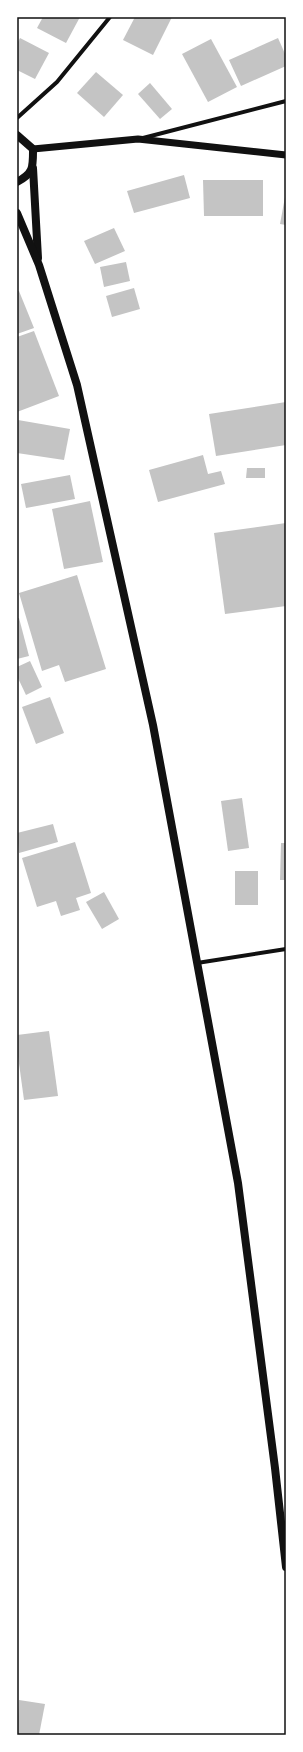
<svg xmlns="http://www.w3.org/2000/svg" width="303" height="1752" viewBox="0 0 303 1752" font-family="'Space Grotesk',sans-serif">
  <style>
    .building { fill: #c4c4c4 }
    .lines { fill: none; stroke-linecap: round; stroke-linejoin: round }
    .minor { stroke: #111; stroke-width: 4 }
    .tertiary { stroke: #111; stroke-width: 7 }
    .secondary { stroke: #111; stroke-width: 8 }
    .neatline { fill: none; stroke: #111; stroke-width: 1.5 }
  </style>
  <rect width="100%" height="100%" fill="#fff"/>
  <!-- building -->
  <g class="building">
    <path d="M43 17H80L66 43 37 28Z"/>
    <path d="M135 17H172L153 55 123 40Z"/>
    <path d="M20 38 49 53 35 79 17 70V44Z"/>
    <path d="M278 38 286 56V66L241 86 229 60Z"/>
    <path d="M211 39 237 87 208 102 182 54Z"/>
    <path d="M96 72 123 95 104 117 77 93Z"/>
    <path d="M150 83 172 109 160 119 138 94Z"/>
    <path d="M184 175 190 198 134 213 127 191Z"/>
    <path d="M203 180H263V216H204Z"/>
    <path d="M285 197H286V225L280 224Z"/>
    <path d="M114 228 125 251 95 264 84 241Z"/>
    <path d="M126 262 130 281 104 287 100 267Z"/>
    <path d="M134 288 140 309 112 317 106 296Z"/>
    <path d="M17 291H19L34 328 17 334Z"/>
    <path d="M34 331 59 396 17 412V337Z"/>
    <path d="M286 402V445L216 456 209 414Z"/>
    <path d="M18 420 70 429 64 460 17 453Z"/>
    <path d="M203 455 208 474 221 471 225 484 158 502 149 470Z"/>
    <path d="M247 468H265V478H246Z"/>
    <path d="M70 475 75 499 26 508 21 484Z"/>
    <path d="M90 501 103 562 64 569 52 509Z"/>
    <path d="M286 523V606L225 614 214 533Z"/>
    <path d="M77 575 106 669 65 682 59 665 42 671 19 593Z"/>
    <path d="M17 618H19L29 656 17 659Z"/>
    <path d="M30 661 42 687 26 695 17 676V667Z"/>
    <path d="M50 697 64 733 36 744 22 707Z"/>
    <path d="M242 798 249 848 228 851 221 801Z"/>
    <path d="M53 824 58 842 19 853 17 833Z"/>
    <path d="M75 842 91 893 76 898 80 910 61 916 56 901 37 907 22 858Z"/>
    <path d="M281 843H286V880H280Z"/>
    <rect x="235" y="871" width="23" height="34"/>
    <path d="M104 892 119 919 102 929 86 902Z"/>
    <path d="M49 1031 58 1096 24 1100 17 1049V1035Z"/>
    <path d="M19 1700 45 1704 39 1735H17Z"/>
  </g>
  <g class="lines">
    <!-- minor -->
    <g class="minor">
      <path d="M17 118 57 82 110 17"/>
      <path d="M143 138 286 101"/>
      <path d="M197 963 286 949"/>
    </g>
    <!-- tertiary -->
    <path class="tertiary" d="M33 149 138 139 286 155"/>
    <!-- secondary -->
    <g class="secondary">
      <path d="M17 135 33 149C33 167 34 173 17 182"/>
      <path d="M33 168 38 258"/>
      <path d="M17 213 39 265 77 385 153 725 238 1183 275 1468 286 1567"/>
    </g>
  </g>
  <!-- border -->
  <rect width="303" height="1752" fill="none" stroke="#ffffff" stroke-width="36"/>
  <rect x="18" y="18" width="267" height="1716" class="neatline"/>
</svg>
